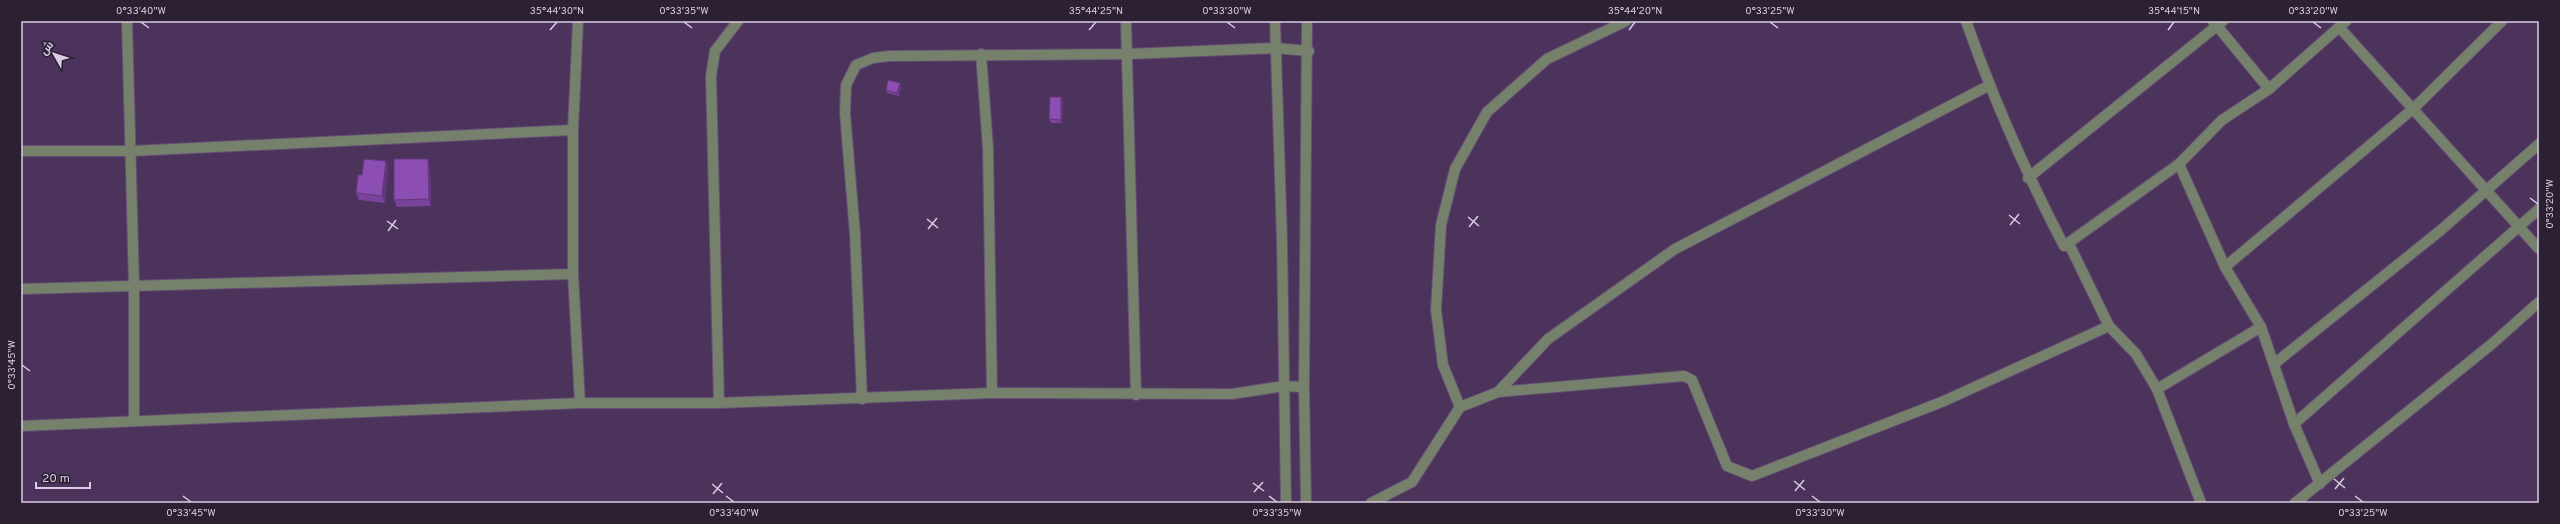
<svg xmlns="http://www.w3.org/2000/svg" width="2560" height="524" viewBox="0 0 2560 524" font-family="Overpass,Cairo,sans-serif">
  <style>
    .lines { fill: none; stroke-linecap: round; stroke-linejoin: round }
    .minor-casing { stroke: #654f74; stroke-width: 12 }
    .minor { stroke: #76816c; stroke-width: 10 }
    .wall { fill: #78439a }
    .shaded-wall { fill: #62377d }
    .building { fill: #8c4eb3; stroke: #62377d }
    .ticks { fill: none; stroke: #dacce5; stroke-width: 1.5 }
    .neatline { fill: none; stroke: #dacce5; stroke-width: 1.5 }
    .ticks-label { font-size: 10px; text-anchor: middle; fill: #dacce5 }
  </style>
  <rect width="100%" height="100%" fill="#4b335b"/>
  <g class="lines">
    <defs>
      <g id="minor">
        <path d="M127 21 134 285V421"/>
        <path d="M578 21 573 130V274L580 403"/>
        <path d="M1126 21 1136 395"/>
        <path d="M1275 21 1282 240 1286 503"/>
        <path d="M1966 21C1993 99 2026 173 2064 246L2179 164 2222 120 2269 89 2346 21"/>
        <path d="M2213 21 2269 89"/>
        <path d="M2339 27 2539 249"/>
        <path d="M981 54 988 148 992 393"/>
        <path d="M21 151H131L573 130"/>
        <path d="M2179 164 2225 267 2261 327 2294 424 2320 484"/>
        <path d="M2028 178 2223 21"/>
        <path d="M2069 244 2109 326 2136 354 2157 389 2201 503"/>
        <path d="M2225 267 2414 108 2502 21"/>
        <path d="M21 289 573 274"/>
        <path d="M2274 364 2441 230 2539 144"/>
        <path d="M2157 389 2261 327"/>
        <path d="M1498 392 1548 339 1675 249 1988 86"/>
        <path d="M862 399 855 234 845 113 846 85 856 65 873 58 889 56 1128 54 1275 48 1309 51"/>
        <path d="M719 403 711 76 715 51 738 21"/>
        <path d="M1460 407 1443 365 1436 310 1441 225 1455 169 1487 112 1547 59 1626 21"/>
        <path d="M2294 424 2539 209"/>
        <path d="M21 426 580 403H719L992 393 1232 394 1284 386 1304 387"/>
        <path d="M1306 503 1304 387 1307 21"/>
        <path d="M1371 503 1412 482 1460 407 1498 392 1684 376 1692 380 1727 466 1752 476 1944 401 2109 326"/>
        <path d="M2295 503 2493 343 2539 302"/>
      </g>
    </defs>
    <!-- minor casing -->
    <use href="#minor" class="minor-casing"/>
    <!-- minor -->
    <use href="#minor" class="minor"/>
  </g>
  <!-- wall -->
  <g class="wall">
    <path d="M901 87 899 96 887 93 886 90Z"/>
    <path d="M1061 97 1063 101 1062 123H1051L1049 119Z"/>
    <path d="M430 166 431 206 397 207 394 200Z"/>
    <path d="M388 168 385 203 359 200 356 193 362 175Z"/>
  </g>
  <!-- shaded-wall -->
  <g class="shaded-wall">
    <path d="M900 83 901 87 899 96 897 93Z"/>
    <path d="M1061 97 1063 101 1062 123 1061 120Z"/>
    <path d="M428 159 430 166 431 206 429 199Z"/>
    <path d="M386 161 388 168 385 203 382 196Z"/>
  </g>
  <!-- building -->
  <g class="building">
    <path d="M888 80 900 83 897 93 886 90Z"/>
    <path d="M1050 97H1061V120L1049 119Z"/>
    <path d="M364 159 386 161 382 196 356 193 358 175H362Z"/>
    <path d="M394 159H428L429 199 394 200Z"/>
  </g>
  <!-- ticks -->
  <path class="ticks" d="M141 22 149 28M684 22 692 28M1227 22 1235 28M1770 22 1778 28M2313 22 2321 28M550 30 557 22M1089 30 1096 22M1629 30 1635 22M2168 30 2174 22M2530 198 2538 204M2009 215 2020 224M1468 217 1479 226M927 219 938 228M387 221 398 229M2010 225 2019 214M1469 227 1478 216M928 229 937 218M388 231 396 220M22 365 30 371M2334 479 2345 488M1794 481 1805 490M1253 483 1264 491M712 484 723 493M2335 489 2344 478M1795 491 1804 480M1254 492 1263 482M713 494 722 483M183 496 191 502M726 496 734 502M1269 496 1277 502M1812 496 1820 502M2355 496 2363 502"/>
  <!-- border -->
  <rect width="2560" height="524" fill="none" stroke="#2b2133" stroke-width="44"/>
  <!-- north arrow -->
  <g transform="translate(54 54) rotate(309)" stroke="#2b2133" stroke-width="3" paint-order="stroke">
  <path d="M0-3L7 15L0 10L-7 15Z" fill="#dacce5"/>
  <text y="-6" font-size="11" font-weight="bold" text-anchor="middle" fill="#dacce5">ش</text>
  </g>
  <!-- scale -->
  <path d="M36 482v6h54v-6" fill="none" stroke="#dacce5" stroke-width="2"/>
  <text x="42" y="482" font-size="12" fill="#dacce5" stroke="#2b2133" stroke-width="3" paint-order="stroke">20 m</text>
  <rect x="22" y="22" width="2516" height="480" class="neatline"/>
  <g class="ticks-label">
    <text x="141" y="14">0°33'40"W</text>
    <text x="557" y="14">35°44'30"N</text>
    <text x="684" y="14">0°33'35"W</text>
    <text x="1096" y="14">35°44'25"N</text>
    <text x="1227" y="14">0°33'30"W</text>
    <text x="1635" y="14">35°44'20"N</text>
    <text x="1770" y="14">0°33'25"W</text>
    <text x="2174" y="14">35°44'15"N</text>
    <text x="2313" y="14">0°33'20"W</text>
    <text transform="translate(2549 204) rotate(-90)" y="4">0°33'20"W</text>
    <text transform="translate(11 365) rotate(-90)" y="4">0°33'45"W</text>
    <text x="191" y="516">0°33'45"W</text>
    <text x="734" y="516">0°33'40"W</text>
    <text x="1277" y="516">0°33'35"W</text>
    <text x="1820" y="516">0°33'30"W</text>
    <text x="2363" y="516">0°33'25"W</text>
  </g>
</svg>
